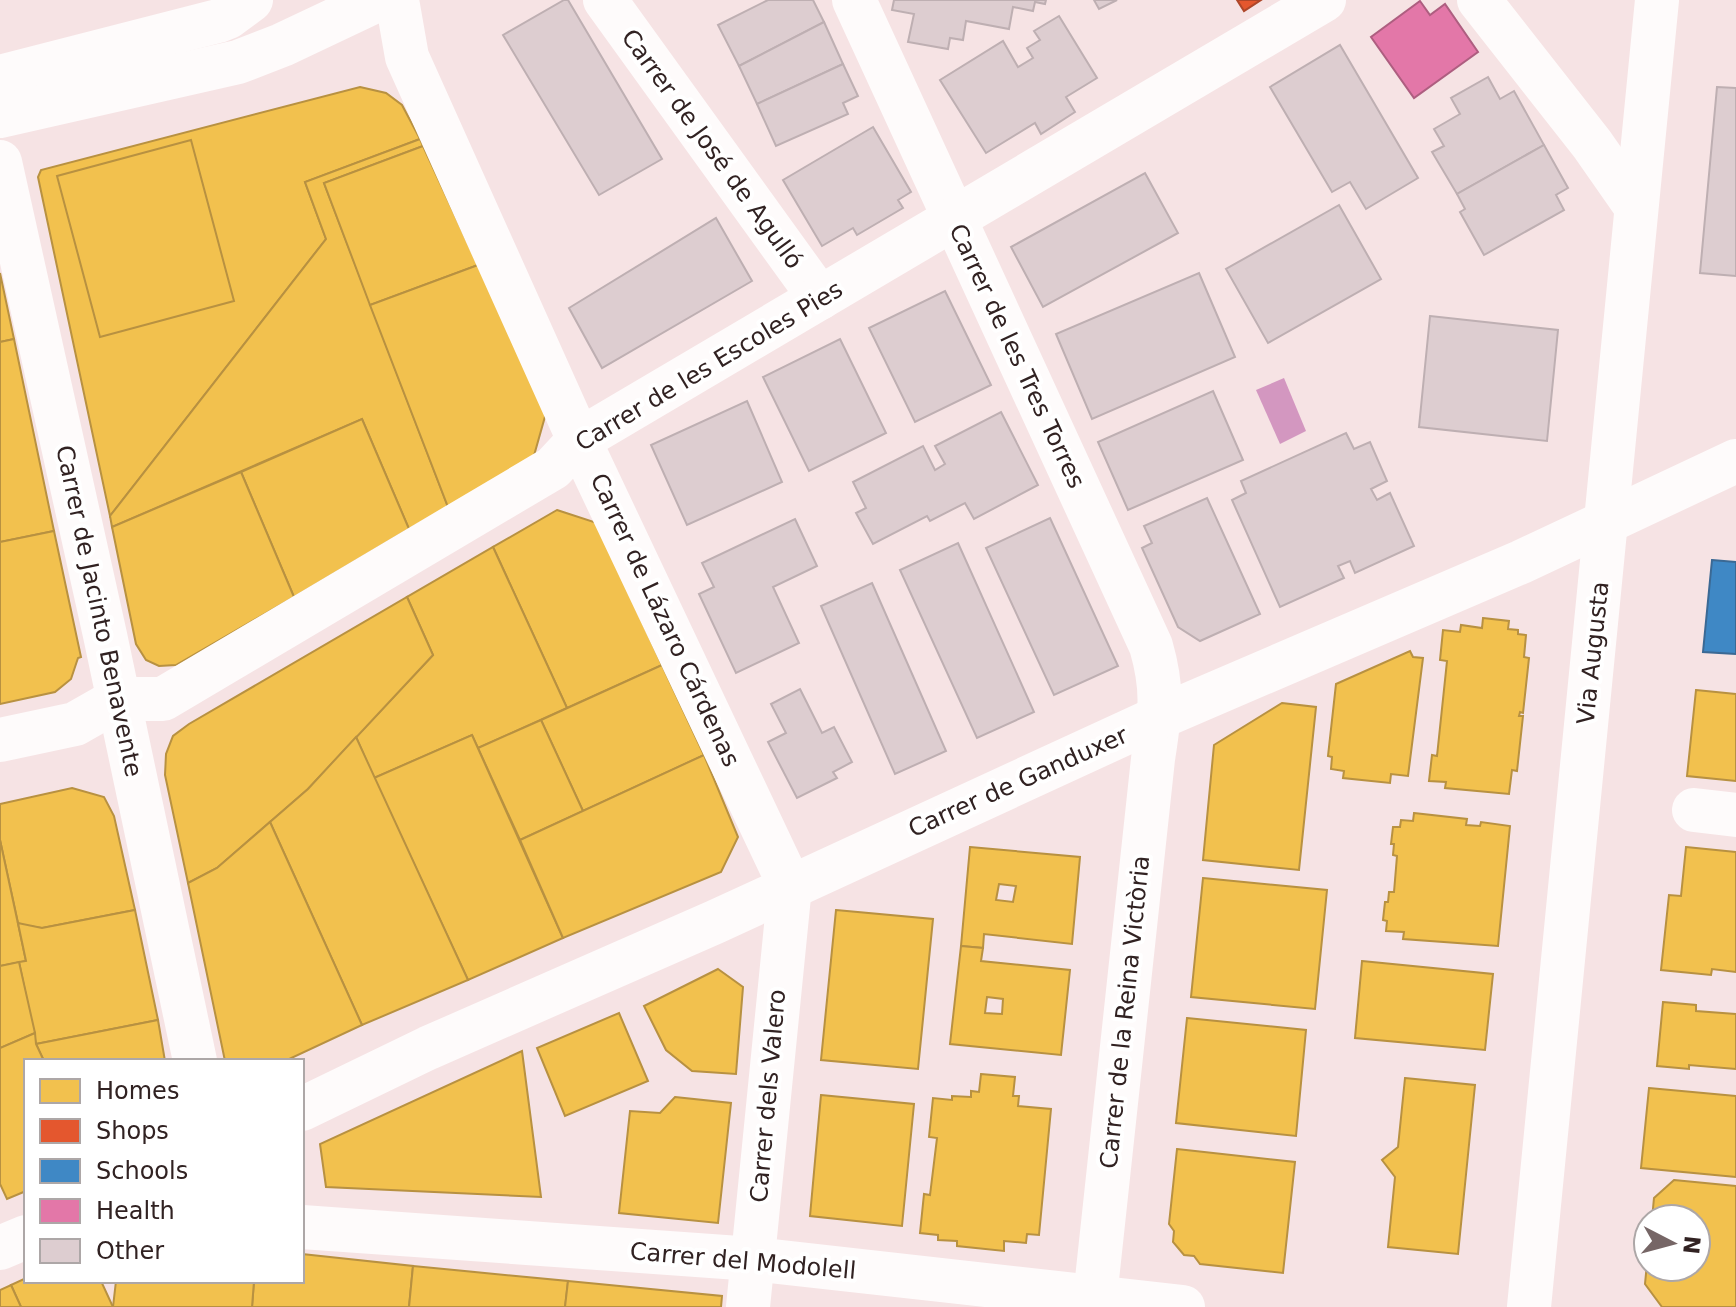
<svg xmlns="http://www.w3.org/2000/svg" width="1736" height="1307" viewBox="0 0 1736 1307" font-family="'DejaVu Sans',sans-serif">
  <style>
    .water { fill: #d397c0 }
    .homes { fill: #f2c14e; stroke: #b89141; stroke-width: 2; fill-rule: evenodd }
    .shops { fill: #e4572e; stroke: #ae472a; stroke-width: 2 }
    .schools { fill: #3f88c5; stroke: #3b6994; stroke-width: 2 }
    .health { fill: #e377a8; stroke: #ae5e80; stroke-width: 2 }
    .building { fill: #ddcdd0; stroke: #beafb2; stroke-width: 2 }
    .lines { fill: none; stroke-linecap: round; stroke-linejoin: round }
    .minor { stroke: #fefbfb; stroke-width: 44 }
    .major { stroke: #fefbfb; stroke-width: 44 }
    .labels { text-anchor: middle; stroke-width: 8; stroke-linejoin: round; paint-order: stroke }
    .street-label { font-size: 24px; fill: #312222; stroke: #fff }
  </style>
  <rect width="100%" height="100%" fill="#f6e3e4"/>
  <!-- water -->
  <path class="water" d="M1284 378 1306 431 1280 444 1256 390Z"/>
  <!-- homes -->
  <g class="homes">
    <path d="M360 87 386 93 402 105 420 139 305 182 326 239 110 516 38 177 41 170Z"/>
    <path d="M420 139 423 146 324 183 448 507 409 529 362 419 112 527 110 516 326 239 305 182Z"/>
    <path d="M191 140 234 301 100 337 57 176Z"/>
    <path d="M423 146 478 265 370 305 324 183Z"/>
    <path d="M478 265 546 413 533 459 448 507 370 305Z"/>
    <path d="M0 273 14 339 0 342Z"/>
    <path d="M14 339 54 531 0 542V342Z"/>
    <path d="M362 419 409 529 294 597 241 472Z"/>
    <path d="M241 472 294 597 176 665 159 666 146 660 136 644 112 527Z"/>
    <path d="M557 510 597 523 662 665 567 708 493 547Z"/>
    <path d="M54 531 81 657 78 658 71 679 55 692 0 704V542Z"/>
    <path d="M493 547 567 708 478 748 472 735 374 778 356 737 433 655 407 597Z"/>
    <path d="M407 597 433 655 308 789 217 868 188 883 165 775 166 754 173 736 189 724Z"/>
    <path d="M1483 618 1509 621 1508 629 1518 630V634L1526 635 1524 657 1529 658 1523 713 1520 712 1519 716H1523L1517 771 1512 770 1509 794 1445 788 1446 782 1429 781 1432 755 1437 756 1447 661 1440 660 1443 630 1460 632 1461 625 1482 628Z"/>
    <path d="M1410 651 1413 657 1423 658 1408 776 1391 774 1390 783 1343 778 1344 771 1331 769 1332 757 1328 756 1336 684Z"/>
    <path d="M662 665 704 755 583 811 541 720Z"/>
    <path d="M1696 690 1736 694V781L1687 776Z"/>
    <path d="M1282 703 1316 707 1299 870 1203 860 1214 745Z"/>
    <path d="M541 720 583 811 520 840 478 748Z"/>
    <path d="M472 735 563 938 468 980 374 778Z"/>
    <path d="M356 737 468 980 362 1025 270 822 308 789Z"/>
    <path d="M704 755 738 837 721 872 563 938 520 840Z"/>
    <path d="M72 788 104 797 114 816 135 910 42 928 22 925 18 923 0 840V804Z"/>
    <path d="M1414 813 1467 819 1466 825 1480 826 1481 822 1510 826 1498 946 1403 939 1404 932 1386 931 1387 921 1383 920 1385 902H1388L1389 892H1394L1397 856 1393 855 1394 844H1391L1393 827H1400L1401 820 1413 821Z"/>
    <path d="M270 822 362 1025 285 1061H225L188 883 217 868Z"/>
    <path d="M0 840 26 961 0 966Z"/>
    <path d="M970 847 1080 857 1072 944 984 934 983 948 961 946ZM999 884 1016 886 1013 902 996 900Z"/>
    <path d="M1686 847 1736 852V972L1712 969 1711 975 1661 970 1669 895 1681 896Z"/>
    <path d="M1203 878 1327 890 1315 1009 1191 997Z"/>
    <path d="M135 910 158 1020 36 1044 19 962 26 961 18 923 42 928Z"/>
    <path d="M836 910 933 919 918 1069 821 1060Z"/>
    <path d="M961 946 983 948 981 961 1070 970 1061 1055 950 1044ZM987 997 1003 999 1002 1014 985 1013Z"/>
    <path d="M1362 961 1493 974 1485 1050 1355 1038Z"/>
    <path d="M19 962 35 1033 0 1048V966Z"/>
    <path d="M718 969 743 987 736 1074 692 1071 666 1050 644 1006Z"/>
    <path d="M1663 1002 1696 1005V1011L1736 1014V1069L1689 1065V1069L1657 1066Z"/>
    <path d="M619 1013 648 1081 565 1116 537 1048Z"/>
    <path d="M1187 1018 1306 1030 1296 1136 1176 1123Z"/>
    <path d="M158 1020 165 1061H44L36 1044Z"/>
    <path d="M35 1033 36 1044 44 1061H26V1191L7 1199 0 1184V1048Z"/>
    <path d="M522 1051 541 1197 326 1187 320 1144Z"/>
    <path d="M981 1074 1015 1077 1013 1096H1019L1018 1106 1051 1109 1039 1235 1027 1234 1026 1243 1004 1241V1251L957 1246V1241L938 1240V1235L920 1233 924 1194 930 1195 937 1138 929 1137 933 1098 952 1100V1096L971 1097V1091L979 1092Z"/>
    <path d="M1405 1078 1475 1085 1458 1254 1388 1247 1395 1177 1382 1160 1398 1147Z"/>
    <path d="M1649 1088 1736 1096V1177L1641 1168Z"/>
    <path d="M821 1095 914 1104 902 1226 810 1216Z"/>
    <path d="M675 1097 731 1103 718 1223 619 1213 630 1111 660 1113Z"/>
    <path d="M1177 1149 1295 1162 1283 1273 1200 1264 1194 1256 1184 1255 1173 1242 1174 1231 1169 1224Z"/>
    <path d="M1674 1180 1736 1186V1307H1662L1645 1284 1648 1253V1267H1696V1219H1652L1654 1198Z"/>
    <path d="M302 1254 413 1266 409 1307H252L254 1281H302Z"/>
    <path d="M413 1266 568 1281 565 1307H409Z"/>
    <path d="M26 1278V1281H101L113 1307H21L11 1285Z"/>
    <path d="M116 1281H254L252 1307H113Z"/>
    <path d="M568 1281 722 1296 721 1307H565Z"/>
    <path d="M11 1285 21 1307H0V1290Z"/>
  </g>
  <!-- shops -->
  <path class="shops" d="M1237 0H1261L1244 11Z"/>
  <!-- schools -->
  <path class="schools" d="M1712 560 1736 562V654L1703 652Z"/>
  <!-- health -->
  <path class="health" d="M1420 1 1430 15 1445 4 1478 52 1414 98 1371 37Z"/>
  <!-- building -->
  <g class="building">
    <path d="M564 0H568L662 159 599 195 503 35Z"/>
    <path d="M768 0H813L824 22 739 66 718 25Z"/>
    <path d="M894 0H1046L1045 4 1035 2 1033 11 1013 7 1009 29 966 21 963 40 950 38 948 49 908 42 914 14 892 10Z"/>
    <path d="M1094 0H1117L1099 9Z"/>
    <path d="M1059 16 1097 78 1066 97 1075 112 1041 134 1035 123 986 153 940 80 1003 41 1018 67 1033 58 1027 48 1040 40 1034 31Z"/>
    <path d="M824 22 843 64 757 104 739 66Z"/>
    <path d="M1340 45 1418 178 1366 209 1350 182 1332 192 1270 87Z"/>
    <path d="M843 64 858 96 843 103 848 114 776 146 757 104Z"/>
    <path d="M1488 77 1500 99 1514 91 1544 145 1457 194 1432 152 1444 146 1434 129 1460 114 1451 98Z"/>
    <path d="M1717 87 1736 88V276L1700 273Z"/>
    <path d="M873 127 911 192 898 200 903 208 857 235 853 228 822 246 783 180Z"/>
    <path d="M1544 145 1568 188 1556 195 1564 210 1484 255 1460 212 1465 209 1457 194Z"/>
    <path d="M1145 173 1178 233 1043 307 1011 247Z"/>
    <path d="M1339 205 1381 279 1268 343 1226 269Z"/>
    <path d="M716 218 752 281 602 368 569 308Z"/>
    <path d="M1199 273 1235 357 1092 419 1056 334Z"/>
    <path d="M945 291 991 385 915 422 869 328Z"/>
    <path d="M1430 316 1558 330 1547 441 1419 427Z"/>
    <path d="M840 339 886 433 809 471 763 377Z"/>
    <path d="M1213 391 1243 460 1128 510 1098 442Z"/>
    <path d="M747 401 782 482 687 525 651 445Z"/>
    <path d="M1001 412 1038 485 974 519 965 503 930 521 927 516 873 544 856 513 866 508 853 482 923 446 935 470 945 464 935 446Z"/>
    <path d="M1346 433 1354 449 1370 442 1387 481 1371 489 1377 500 1390 493 1414 546 1355 573 1350 561 1338 566 1344 578 1280 607 1232 500 1246 493 1241 481Z"/>
    <path d="M1207 498 1260 614 1200 641 1178 627 1142 548 1152 543 1144 526Z"/>
    <path d="M1050 518 1118 666 1054 695 986 548Z"/>
    <path d="M795 519 817 566 773 587 799 643 736 673 699 594 714 587 702 563Z"/>
    <path d="M958 543 1034 712 977 738 900 570Z"/>
    <path d="M872 583 946 751 895 774 821 606Z"/>
    <path d="M800 689 822 733 834 727 852 762 833 772 837 778 797 798 768 742 786 733 771 704Z"/>
  </g>
  <g class="lines">
    <!-- minor -->
    <g class="minor">
      <path d="M397 0 407 57 579 440 790 886"/>
      <path d="M605 0 820 298"/>
      <path d="M854 0 1151 646C1164 691 1160 713 1153 759L1094 1307"/>
      <path d="M1479 0 1592 144 1636 207"/>
      <path d="M0 77 218 21 228 17 251 0"/>
      <path d="M0 116 238 62 282 45 377 0"/>
      <path d="M0 162 105 635 195 1061"/>
      <path d="M0 740 75 724 119 699H163L553 468 579 440 1324 0"/>
      <path d="M1694 810 1736 815"/>
      <path d="M302 1109 428 1048 715 922 1160 717 1521 562 1736 461"/>
      <path d="M302 1227 753 1259 1183 1307"/>
      <path d="M0 1248 26 1237"/>
      <path d="M748 1307 790 886"/>
    </g>
    <!-- major -->
    <path class="major" d="M1529 1307 1657 0"/>
  </g>
  <g class="labels">
    <!-- street labels -->
    <g class="street-label">
      <text transform="translate(712 149) rotate(54)" y="8">Carrer de José de Agulló</text>
      <text transform="translate(1017 356) rotate(65)" y="8">Carrer de les Tres Torres</text>
      <text transform="translate(709 366) rotate(-31)" y="8">Carrer de les Escoles Pies</text>
      <text transform="translate(99 611) rotate(78)" y="8">Carrer de Jacinto Benavente</text>
      <text transform="translate(665 620) rotate(65)" y="8">Carrer de Lázaro Cárdenas</text>
      <text transform="translate(1593 653) rotate(-84)" y="8">Via Augusta</text>
      <text transform="translate(1018 782) rotate(-24)" y="8">Carrer de Ganduxer</text>
      <text transform="translate(1125 1012) rotate(-84)" y="8">Carrer de la Reina Victòria</text>
      <text transform="translate(768 1096) rotate(-85)" y="8">Carrer dels Valero</text>
      <text transform="translate(743 1261) rotate(5)" y="8">Carrer del Modolell</text>
    </g>
  </g>
  <!-- legend -->
  <rect x="24" y="1059" width="280" height="224" fill="#ffffff" stroke="#ada7a7" stroke-width="2"/>
  <rect x="40" y="1079" width="40" height="24" fill="#f2c14e" stroke="#ada7a7" stroke-width="2"/>
  <text x="96" y="1099" font-size="24" fill="#312222">Homes</text>
  <rect x="40" y="1119" width="40" height="24" fill="#e4572e" stroke="#ada7a7" stroke-width="2"/>
  <text x="96" y="1139" font-size="24" fill="#312222">Shops</text>
  <rect x="40" y="1159" width="40" height="24" fill="#3f88c5" stroke="#ada7a7" stroke-width="2"/>
  <text x="96" y="1179" font-size="24" fill="#312222">Schools</text>
  <rect x="40" y="1199" width="40" height="24" fill="#e377a8" stroke="#ada7a7" stroke-width="2"/>
  <text x="96" y="1219" font-size="24" fill="#312222">Health</text>
  <rect x="40" y="1239" width="40" height="24" fill="#ddcdd0" stroke="#ada7a7" stroke-width="2"/>
  <text x="96" y="1259" font-size="24" fill="#312222">Other</text>
  <!-- north arrow -->
  <g transform="translate(1672 1243) rotate(96)"><circle r="38" fill="#ffffff" stroke="#ada7a7" stroke-width="2"/>
  <path d="M0-6L14 30L0 20L-14 30Z" fill="#766666"/>
  <text y="-12" font-size="22" font-weight="bold" text-anchor="middle" fill="#312222">N</text>
  </g>
</svg>
